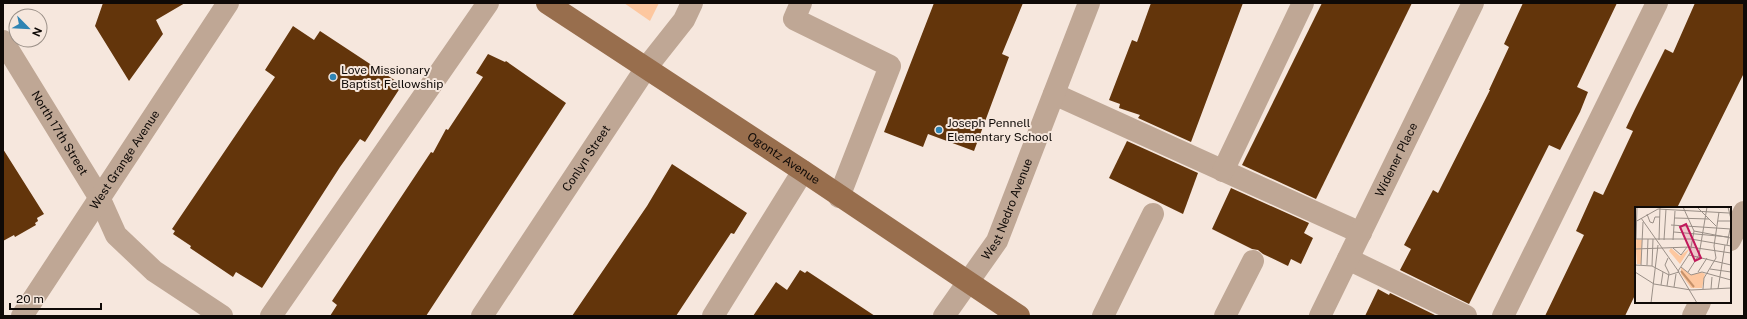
<svg xmlns="http://www.w3.org/2000/svg" width="1747" height="319" viewBox="0 0 1747 319" font-family="'Public Sans',sans-serif">
  <style>
    .green { fill: #fdc79f }
    .building { fill: #63350b }
    .lines { fill: none; stroke-linecap: round; stroke-linejoin: round }
    .minor { stroke: #bfa795; stroke-width: 22 }
    .major { stroke: #986e4d; stroke-width: 22 }
    .poi-dot { fill: #2f84b3; stroke: #f6e7dd; stroke-width: 1.5 }
    .labels { text-anchor: middle; stroke-width: 4; stroke-linejoin: round; paint-order: stroke }
    .poi-label { font-size: 12px; fill: #0f0a07; stroke: #f6e7dd; text-anchor: start }
    .street-label { font-size: 12px; fill: #0f0a07; stroke: #f6e7dd }
    .inset-river { fill: none; stroke: #c69169; stroke-width: 2 }
    .inset-road { fill: none; stroke: #9a8f87; stroke-width: 1 }
    .view { fill: #c2185b; fill-opacity: 0.15; stroke: #c2185b; stroke-width: 2 }
    .inset-edge { fill: none; stroke: #0f0a07; stroke-width: 2 }
  </style>
  <rect width="100%" height="100%" fill="#f6e7dd"/>
  <!-- green -->
  <path class="green" d="M624 3H659L650 21Z"/>
  <!-- building -->
  <g class="building">
    <path d="M103 3H185L156 20 163 34 129 81 95 26Z"/>
    <path d="M934 3H1023L1002 54 1009 57 974 151 928 134 923 147 884 132Z"/>
    <path d="M1151 3H1243L1191 142 1138 118 1140 115 1119 108 1120 104 1109 100 1132 40 1137 42Z"/>
    <path d="M1322 3H1412L1316 199 1242 165Z"/>
    <path d="M1523 3H1617L1577 87 1588 92 1580 112 1560 150 1549 145 1469 304 1400 270 1411 249 1404 245 1433 190 1438 193 1490 90H1489L1509 47 1504 44Z"/>
    <path d="M1695 3H1744V73L1677 208H1636V293L1625 316H1545L1584 235 1576 231 1594 191 1603 195 1633 131 1626 128 1635 109 1665 49 1673 53Z"/>
    <path d="M293 26 314 40 320 31 402 85 365 142 360 139 340 167 262 288 236 272 233 277 190 248 191 246 173 234 175 231 172 229 275 77 265 70Z"/>
    <path d="M488 54 505 62 506 61 566 103 426 316H330L337 305 332 301 431 152 433 153 446 129 448 130 483 77 476 73Z"/>
    <path d="M1127 141 1198 173 1183 214 1109 178Z"/>
    <path d="M3 149 44 214 37 218 38 221 35 223 36 225 15 237 14 235 3 241Z"/>
    <path d="M672 164 747 213 734 234 731 233 676 316H572L647 206Z"/>
    <path d="M1231 188 1309 223 1304 233 1313 238 1301 264 1291 259 1288 266 1263 254 1258 250 1252 249 1212 229Z"/>
    <path d="M800 270 805 273 807 271 875 316H753L776 282 787 290Z"/>
    <path d="M1378 289 1389 295 1390 293 1437 316H1365Z"/>
  </g>
  <g class="lines">
    <!-- minor -->
    <g class="minor">
      <path d="M801 3 794 19 890 66 839 197"/>
      <path id="s1" d="M3 41 99 197 116 235 154 271 222 316"/>
      <path d="M1054 94 1361 233"/>
      <path d="M1223 171 1303 3"/>
      <path d="M1730 240 1744 212"/>
      <path d="M1348 259 1466 316"/>
      <path id="s2" d="M22 316 228 3"/>
      <path d="M271 316 488 3"/>
      <path id="s3" d="M482 316 646 68 684 20 692 3"/>
      <path d="M713 316 803 171"/>
      <path id="s4" d="M944 316 997 241 1089 3"/>
      <path d="M1103 316 1153 214"/>
      <path d="M1225 316 1253 261"/>
      <path id="s5" d="M1320 316 1473 3"/>
      <path d="M1503 316 1657 3"/>
      <path d="M1693 316 1700 302"/>
    </g>
    <!-- major -->
    <path class="major" id="s6" d="M547 3 803 171 1019 316"/>
  </g>
  <!-- markers -->
  <g class="poi-dot">
    <circle cx="333" cy="77" r="4"/>
    <circle cx="939" cy="130" r="4"/>
  </g>
  <g class="labels">
    <!-- poi labels -->
    <g class="poi-label">
      <text x="341" y="74">Love Missionary<tspan x="341" dy="14">Baptist Fellowship</tspan></text>
      <text x="947" y="127">Joseph Pennell<tspan x="947" dy="14">Elementary School</tspan></text>
    </g>
    <!-- street labels -->
    <g class="street-label">
      <text dy="4" stroke="none"><textPath href="#s1" startOffset="108">North 17th Street</textPath></text>
      <text dy="4" stroke="none"><textPath href="#s2" startOffset="187">West Grange Avenue</textPath></text>
      <text dy="4" stroke="none"><textPath href="#s3" startOffset="189">Conlyn Street</textPath></text>
      <text dy="4" stroke="none"><textPath href="#s6" startOffset="283">Ogontz Avenue</textPath></text>
      <text dy="4" stroke="none"><textPath href="#s5" startOffset="174">Widener Place</textPath></text>
      <text dy="4" stroke="none"><textPath href="#s4" startOffset="125">West Nedro Avenue</textPath></text>
    </g>
  </g>
  <!-- overview -->
  <g transform="translate(1635 207)">
    <rect width="96" height="96" fill="#f6e7dd"/>
    <path d="M0 32 7 33 6 57H2ZM36 41 45 49 55 41 45 57 34 44ZM46 60 56 68 66 65 70 67 67 81H56L46 67Z" fill="#fdc79f"/>
    <path class="inset-river" d="M46 64 59 80"/>
    <path class="inset-road" d="M48 0 59 24 55 46 43 64 62 96M62 0 81 19M93 0 96 12M12 7 15 15 18 16 20 10H25M40 11 74 12M83 14H96M0 15 23 2 94 6M36 18 96 22M59 24 96 31M39 25 94 30M0 32H56L96 39M1 32 2 0M24 33 25 0M29 33 31 2M38 33 40 4M92 38 95 22M38 41 46 48 52 40M0 42 55 40 96 46M54 48 96 58M0 58 17 59 34 68 44 65 6 11M6 58 8 15M12 58 13 32M17 59 18 32M46 60 56 68 67 65 96 73M75 62 96 65M0 65 19 77 56 83 96 81M53 65 64 48 72 0M63 65 72 51M26 78 28 65M32 79 34 66 30 58 33 51M39 80 41 67M68 82 69 71 81 51 79 39 84 5M76 82 77 70M83 82 90 38M16 96 23 38"/>
    <path class="view" d="M51 17 66 51 60 54 45 20Z"/>
    <rect width="96" height="96" class="inset-edge"/>
  </g>
  <!-- border -->
  <rect width="1747" height="319" fill="none" stroke="#0f0a07" stroke-width="8"/>
  <!-- north arrow -->
  <g transform="translate(28 28) rotate(114)"><circle r="19" fill="#f6e7dd" stroke="#9a8f87"/>
  <path d="M0-3L7 15L0 10L-7 15Z" fill="#2f84b3"/>
  <text y="-6" font-size="11" font-weight="bold" text-anchor="middle" fill="#0f0a07">N</text>
  </g>
  <!-- scale -->
  <path d="M10 303v6h91v-6" fill="none" stroke="#0f0a07" stroke-width="2"/>
  <text x="16" y="303" font-size="12" fill="#0f0a07" stroke="#f6e7dd" stroke-width="3" paint-order="stroke">20 m</text>
</svg>
